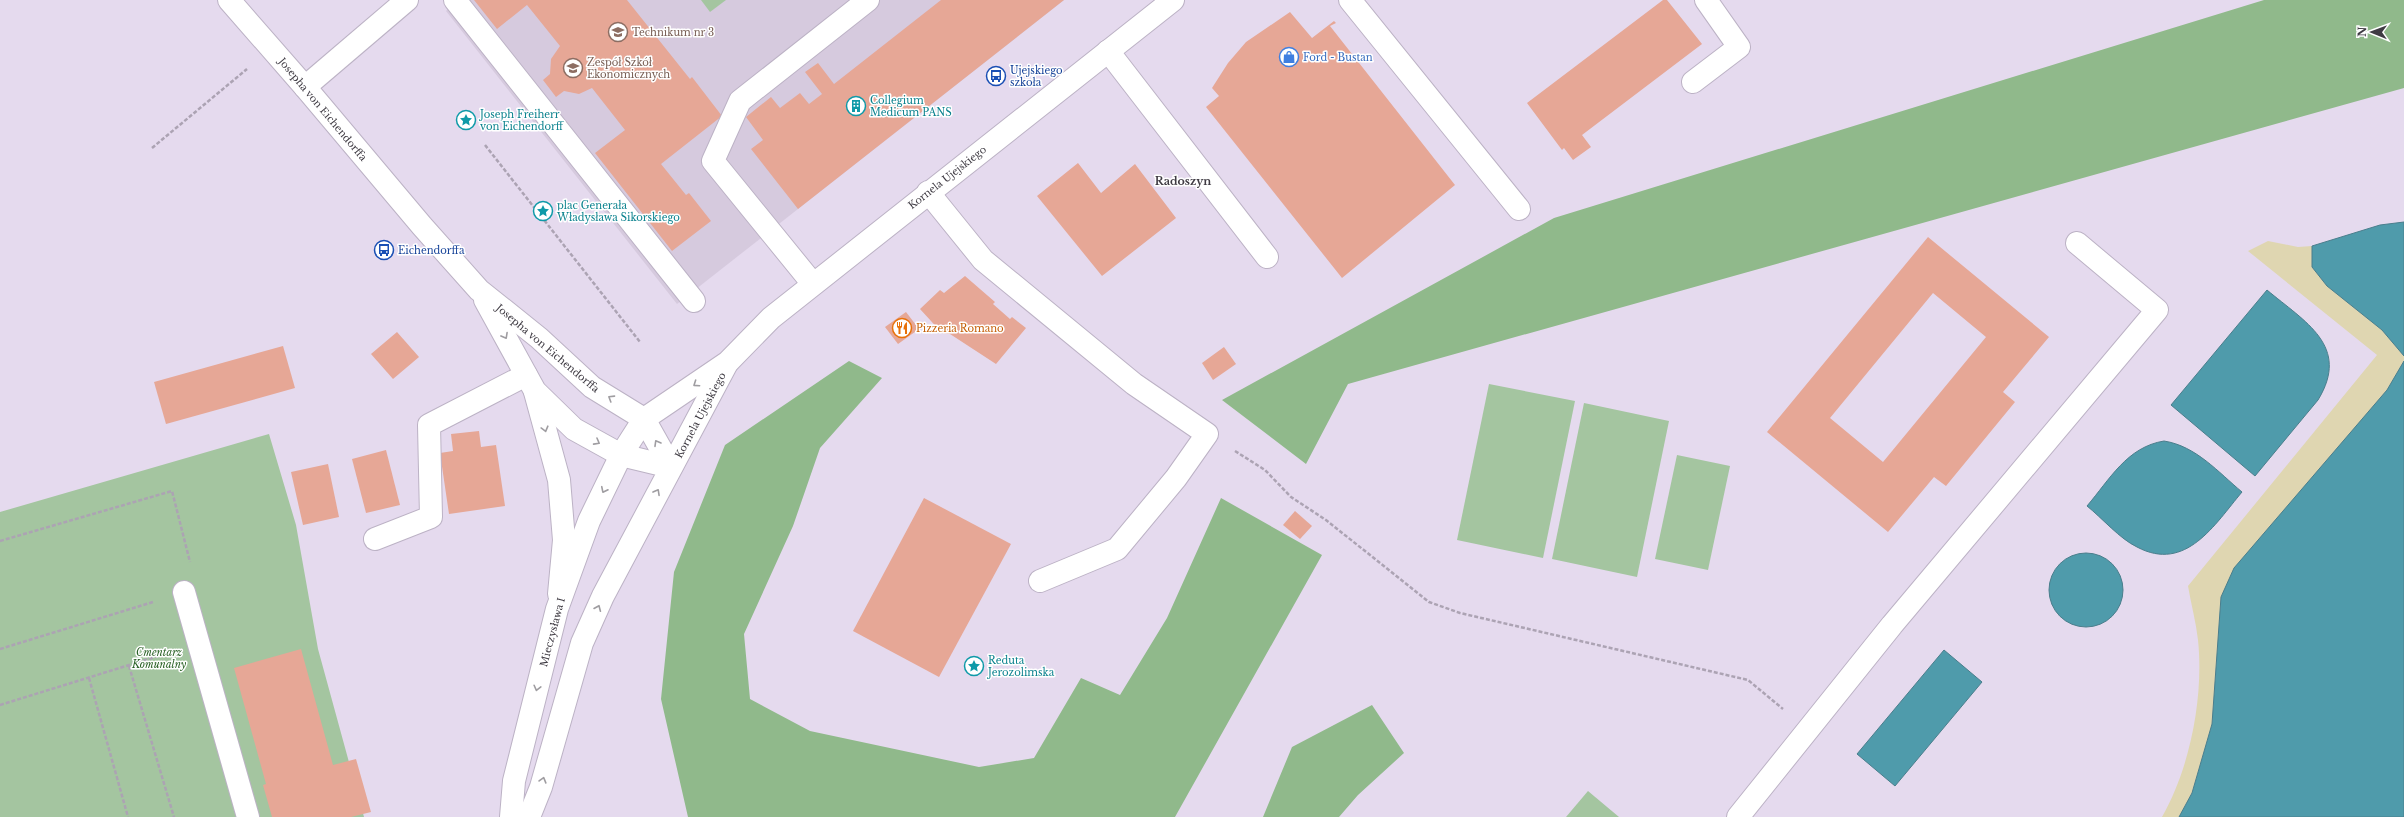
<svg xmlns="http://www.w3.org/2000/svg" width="2404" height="817" viewBox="0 0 2404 817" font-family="'Libre Baskerville',serif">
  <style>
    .education { fill: #d6cade }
    .green { fill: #a4c5a0 }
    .forest { fill: #90b98b }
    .sand { fill: #dfd6b1 }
    .water { fill: #4f9bab; stroke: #4a7e8c }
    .building { fill: #e6a796; fill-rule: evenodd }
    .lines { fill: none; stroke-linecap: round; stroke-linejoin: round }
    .minor-casing { stroke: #bcb2c5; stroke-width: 24 }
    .major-casing { stroke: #bcb2c5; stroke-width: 24 }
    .path { stroke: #aca3b3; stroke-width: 2.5; stroke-dasharray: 4 2; stroke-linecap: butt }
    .minor { stroke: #fff; stroke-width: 22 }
    .major { stroke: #fff; stroke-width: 22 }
    .oneway { stroke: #9f9da1 }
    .labels { text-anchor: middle; stroke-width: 3; stroke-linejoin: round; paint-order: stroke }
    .education-label { font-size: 10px; fill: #785e54; stroke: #fff; text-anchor: start }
    .shop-label { font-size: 10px; fill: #366cbe; stroke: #fff; text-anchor: start }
    .transit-label { font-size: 10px; fill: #164399; stroke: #fff; text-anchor: start }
    .culture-label { font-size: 10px; fill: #0d838f; stroke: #fff; text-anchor: start }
    .street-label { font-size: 10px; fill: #3f3b43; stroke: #fff }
    .food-label { font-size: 10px; fill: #c56008; stroke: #fff; text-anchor: start }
    .park-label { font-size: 10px; font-style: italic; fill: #275f23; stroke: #fff }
    .neighbourhood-label { font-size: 11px; font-weight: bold; fill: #3f3b43; stroke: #fff }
  </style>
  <rect width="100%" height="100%" fill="#e5daee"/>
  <!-- education -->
  <path class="education" d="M457 0H1064L677 304 446 11Z"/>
  <!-- green -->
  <g class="green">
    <path d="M701 0H726L710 12Z"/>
    <path d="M1489 384 1575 401 1543 558 1457 540Z"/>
    <path d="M1584 403 1669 421 1637 577 1552 559Z"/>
    <path d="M269 434 296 525 318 649 364 817H0V512Z"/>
    <path d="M1677 455 1730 466 1708 570 1655 559Z"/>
    <path d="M1588 791 1619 817H1566Z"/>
  </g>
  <!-- forest -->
  <g class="forest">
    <path d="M2264 0H2404V88L1348 384 1306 464 1222 400 1554 218Z"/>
    <path d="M849 361 882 378 820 448 793 526 744 634 750 699 810 731 979 767 1034 758 1081 678 1120 695 1167 618 1221 498 1322 555 1175 817H688L661 699 674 572 725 445Z"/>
    <path d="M1372 705 1404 753 1358 795 1339 817H1263L1292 747Z"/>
  </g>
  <!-- sand -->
  <path class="sand" d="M2268 241 2298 247 2312 246V267L2327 286 2382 330 2404 356V361L2387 390 2221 598 2212 724 2192 793 2179 817H2162C2190 768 2204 697 2198 640 2196 622 2191 604 2188 586L2377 355 2248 251Z"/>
  <!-- water -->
  <g class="water">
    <path d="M2404 222V356L2382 330 2327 286 2312 267V246L2380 225Z"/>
    <path d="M2267 290C2305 322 2351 346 2318 400L2255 476 2171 405Z"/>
    <path d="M2404 361V817H2179L2192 793 2212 724 2221 597 2234 568 2387 390Z"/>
    <path d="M2164 441C2196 446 2218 472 2242 492 2215 524 2186 573 2137 547 2120 539 2102 518 2087 506 2110 479 2127 447 2164 441Z"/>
    <circle cx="2086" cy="590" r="37"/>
    <path d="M1944 650 1982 682 1895 786 1857 754Z"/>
  </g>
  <!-- building -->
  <g class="building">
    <path d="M474 0H627L690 79 692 77 722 116 661 164 686 195 689 193 711 221 672 251 595 153 625 130 592 88 579 94 564 91 556 97 543 80 550 74 551 59 560 46 527 5 497 29Z"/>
    <path d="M941 0H1064L798 209 751 149 763 140 746 117 771 97 780 108 800 93 809 104 822 94 805 72 818 63 834 84Z"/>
    <path d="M1663 0H1667L1702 44 1582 135 1591 147 1573 160 1564 148 1562 150 1527 103Z"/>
    <path d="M1290 12 1312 38 1334 21 1336 23 1330 26 1455 185 1342 278 1206 107 1219 96 1212 88 1228 63 1246 42Z"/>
    <path d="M1078 163 1101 193 1135 164 1176 218 1102 276 1037 196Z"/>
    <path d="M1928 237 2049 337 2003 392 2015 402 1946 486 1934 477 1888 532 1767 432ZM1933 293 1986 337 1883 462 1830 418Z"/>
    <path d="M965 276 995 302 993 304 1010 319 1012 317 1026 328 996 364 950 334 942 333 920 309 940 290 944 293Z"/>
    <path d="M906 312 919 329 898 344 885 327Z"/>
    <path d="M397 332 419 357 393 379 371 354Z"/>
    <path d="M283 346 295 388 166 424 154 382Z"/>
    <path d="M1224 347 1236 364 1213 380 1202 363Z"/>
    <path d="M479 431 481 447 496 445 505 506 449 514 440 453 453 451 451 434Z"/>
    <path d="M386 450 400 505 366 513 352 459Z"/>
    <path d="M328 464 339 517 303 525 291 472Z"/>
    <path d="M924 498 1011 544 939 677 853 631Z"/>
    <path d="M1295 511 1312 526 1300 539 1283 525Z"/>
    <path d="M301 649 333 765 356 759 371 812 351 817H272L263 785 266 784 234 668Z"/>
  </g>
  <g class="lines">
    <defs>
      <g id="minor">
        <path d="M229 0 305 87 422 226 479 290 539 338 592 387 644 419 671 467"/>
        <path d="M455 0 694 301"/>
        <path d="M1350 0 1519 209"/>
        <path d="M1108 51 1267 257"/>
        <path d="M1693 82 1739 47 1706 0"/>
        <path d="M305 87 407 0"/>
        <path d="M928 192 983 260 1134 384 1207 434 1176 478 1117 549 1040 581"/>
        <path d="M813 284 713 161 740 101 868 0"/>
        <path d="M485 300 535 391 574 429 621 455 671 467"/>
        <path d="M535 392 559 480 564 540 559 594"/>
        <path d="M375 539 431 517 429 425 526 375"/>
        <path d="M184 592 248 817"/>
        <path d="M1738 817 1892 625 2157 310 2077 243"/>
      </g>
      <g id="major">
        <path d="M511 817 514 781 557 609 589 521 621 455 644 419 728 362 771 318 1173 0"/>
        <path d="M529 817 541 787 582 643 603 596 726 365"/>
      </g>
    </defs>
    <!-- minor casing -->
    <use href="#minor" class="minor-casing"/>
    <!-- major casing -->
    <use href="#major" class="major-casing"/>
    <!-- path -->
    <g class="path">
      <path d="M485 145 640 342"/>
      <path d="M152 148 247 69"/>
      <path d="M1235 451 1265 470 1291 497 1326 520 1429 602 1460 613 1748 680 1783 709"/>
      <path d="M0 541 172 491 190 562"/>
      <path d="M0 649 153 602"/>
      <path d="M129 666 174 817"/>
      <path d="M89 678 128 817"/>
      <path d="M0 705 168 653"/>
    </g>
    <!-- minor -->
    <use href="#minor" class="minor"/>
    <!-- major -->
    <use href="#major" class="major"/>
  </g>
  <!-- one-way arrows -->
  <defs><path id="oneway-chevron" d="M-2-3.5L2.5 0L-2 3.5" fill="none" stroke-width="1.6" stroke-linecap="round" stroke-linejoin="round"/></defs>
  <g class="oneway">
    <use href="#oneway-chevron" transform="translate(505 336) rotate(61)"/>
    <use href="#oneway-chevron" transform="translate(696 384) rotate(146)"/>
    <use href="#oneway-chevron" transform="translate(611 398) rotate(-148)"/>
    <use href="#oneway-chevron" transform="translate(545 429) rotate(75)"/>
    <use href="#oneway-chevron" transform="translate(597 442) rotate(29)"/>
    <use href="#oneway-chevron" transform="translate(657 443) rotate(-120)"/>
    <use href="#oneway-chevron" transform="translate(604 490) rotate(116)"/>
    <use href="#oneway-chevron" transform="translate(657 492) rotate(-61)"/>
    <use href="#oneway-chevron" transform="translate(598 608) rotate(-67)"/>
    <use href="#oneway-chevron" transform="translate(537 688) rotate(104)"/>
    <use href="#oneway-chevron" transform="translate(543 780) rotate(-74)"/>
  </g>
  <!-- icons -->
  <defs>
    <symbol id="school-ring" viewBox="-11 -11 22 22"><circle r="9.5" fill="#fff" stroke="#8d6e63" stroke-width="1.5"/><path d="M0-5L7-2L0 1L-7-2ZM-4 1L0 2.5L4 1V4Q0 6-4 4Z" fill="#8d6e63"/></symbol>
    <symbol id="shop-ring" viewBox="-11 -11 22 22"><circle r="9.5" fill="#fff" stroke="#3f7fe0" stroke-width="1.5"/><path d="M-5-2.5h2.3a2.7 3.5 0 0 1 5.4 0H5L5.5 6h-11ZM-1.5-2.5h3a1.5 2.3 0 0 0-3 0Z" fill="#3f7fe0"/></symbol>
    <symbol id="bus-ring" viewBox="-11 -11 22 22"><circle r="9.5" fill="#fff" stroke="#1a4fb4" stroke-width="1.5"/><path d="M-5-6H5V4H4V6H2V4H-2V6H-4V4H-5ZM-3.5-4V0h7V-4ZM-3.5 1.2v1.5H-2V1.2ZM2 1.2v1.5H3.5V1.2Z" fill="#1a4fb4"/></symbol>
    <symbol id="building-ring" viewBox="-11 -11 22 22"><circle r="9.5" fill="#fff" stroke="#0f9aa8" stroke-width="1.5"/><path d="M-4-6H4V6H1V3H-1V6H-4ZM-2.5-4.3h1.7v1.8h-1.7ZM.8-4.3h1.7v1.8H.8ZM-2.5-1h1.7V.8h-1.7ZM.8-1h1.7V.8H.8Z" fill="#0f9aa8"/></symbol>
    <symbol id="sight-ring" viewBox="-11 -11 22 22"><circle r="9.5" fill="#fff" stroke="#0f9aa8" stroke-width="1.5"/><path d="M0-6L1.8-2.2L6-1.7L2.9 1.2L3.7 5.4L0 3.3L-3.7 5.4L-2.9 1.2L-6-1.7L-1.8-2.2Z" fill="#0f9aa8"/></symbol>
    <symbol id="restaurant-ring" viewBox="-11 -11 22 22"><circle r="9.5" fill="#fff" stroke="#e8710a" stroke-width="1.5"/><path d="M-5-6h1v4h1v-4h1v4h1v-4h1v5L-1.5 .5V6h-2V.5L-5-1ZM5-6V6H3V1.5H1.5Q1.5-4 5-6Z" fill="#e8710a"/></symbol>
  </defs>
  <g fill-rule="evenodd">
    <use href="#school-ring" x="607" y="21" width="22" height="22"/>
    <use href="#shop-ring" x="1278" y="46" width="22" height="22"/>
    <use href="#school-ring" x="562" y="57" width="22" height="22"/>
    <use href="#bus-ring" x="985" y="65" width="22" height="22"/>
    <use href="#building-ring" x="845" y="95" width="22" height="22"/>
    <use href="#sight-ring" x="455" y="109" width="22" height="22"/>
    <use href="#sight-ring" x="532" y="200" width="22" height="22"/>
    <use href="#bus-ring" x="373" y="239" width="22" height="22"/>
    <use href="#restaurant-ring" x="891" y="317" width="22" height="22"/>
    <use href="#sight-ring" x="963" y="655" width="22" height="22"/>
  </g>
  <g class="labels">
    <!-- education labels -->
    <g class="education-label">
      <text x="632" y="36">Technikum nr 3</text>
      <text x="587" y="66">Zespół Szkół<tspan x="587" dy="12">Ekonomicznych</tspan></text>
    </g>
    <!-- shop labels -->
    <g class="shop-label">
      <text x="1303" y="61">Ford - Bustan</text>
    </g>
    <!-- transit labels -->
    <g class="transit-label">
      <text x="1010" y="74">Ujejskiego<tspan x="1010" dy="12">szkoła</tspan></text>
      <text x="398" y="254">Eichendorffa</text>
    </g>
    <!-- culture labels -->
    <g class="culture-label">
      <text x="870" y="104">Collegium<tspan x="870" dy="12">Medicum PANS</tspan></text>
      <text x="480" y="118">Joseph Freiherr<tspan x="480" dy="12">von Eichendorff</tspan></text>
      <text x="557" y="209">plac Generała<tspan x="557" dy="12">Władysława Sikorskiego</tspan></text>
      <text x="988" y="664">Reduta<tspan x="988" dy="12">Jerozolimska</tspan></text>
    </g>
    <!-- street labels -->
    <g class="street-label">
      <text transform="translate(323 109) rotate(50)" y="4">Josepha von Eichendorffa</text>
      <text transform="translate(947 177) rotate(-38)" y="4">Kornela Ujejskiego</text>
      <text transform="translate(548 348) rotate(40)" y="4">Josepha von Eichendorffa</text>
      <text transform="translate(700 415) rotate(-62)" y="4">Kornela Ujejskiego</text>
      <text transform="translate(552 632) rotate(-75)" y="4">Mieczysława I</text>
    </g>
    <!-- food labels -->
    <g class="food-label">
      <text x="916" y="332">Pizzeria Romano</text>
    </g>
    <!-- park labels -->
    <g class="park-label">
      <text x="159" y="656">Cmentarz<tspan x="159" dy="12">Komunalny</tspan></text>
    </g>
    <!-- neighbourhood labels -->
    <g class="neighbourhood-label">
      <text x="1183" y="185">Radoszyn</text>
    </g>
  </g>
  <!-- north arrow -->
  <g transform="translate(2372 32) rotate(271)" stroke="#ffffff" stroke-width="3" paint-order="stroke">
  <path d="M0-3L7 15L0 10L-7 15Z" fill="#3f3b43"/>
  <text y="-6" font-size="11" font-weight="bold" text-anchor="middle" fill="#3f3b43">N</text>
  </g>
</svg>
